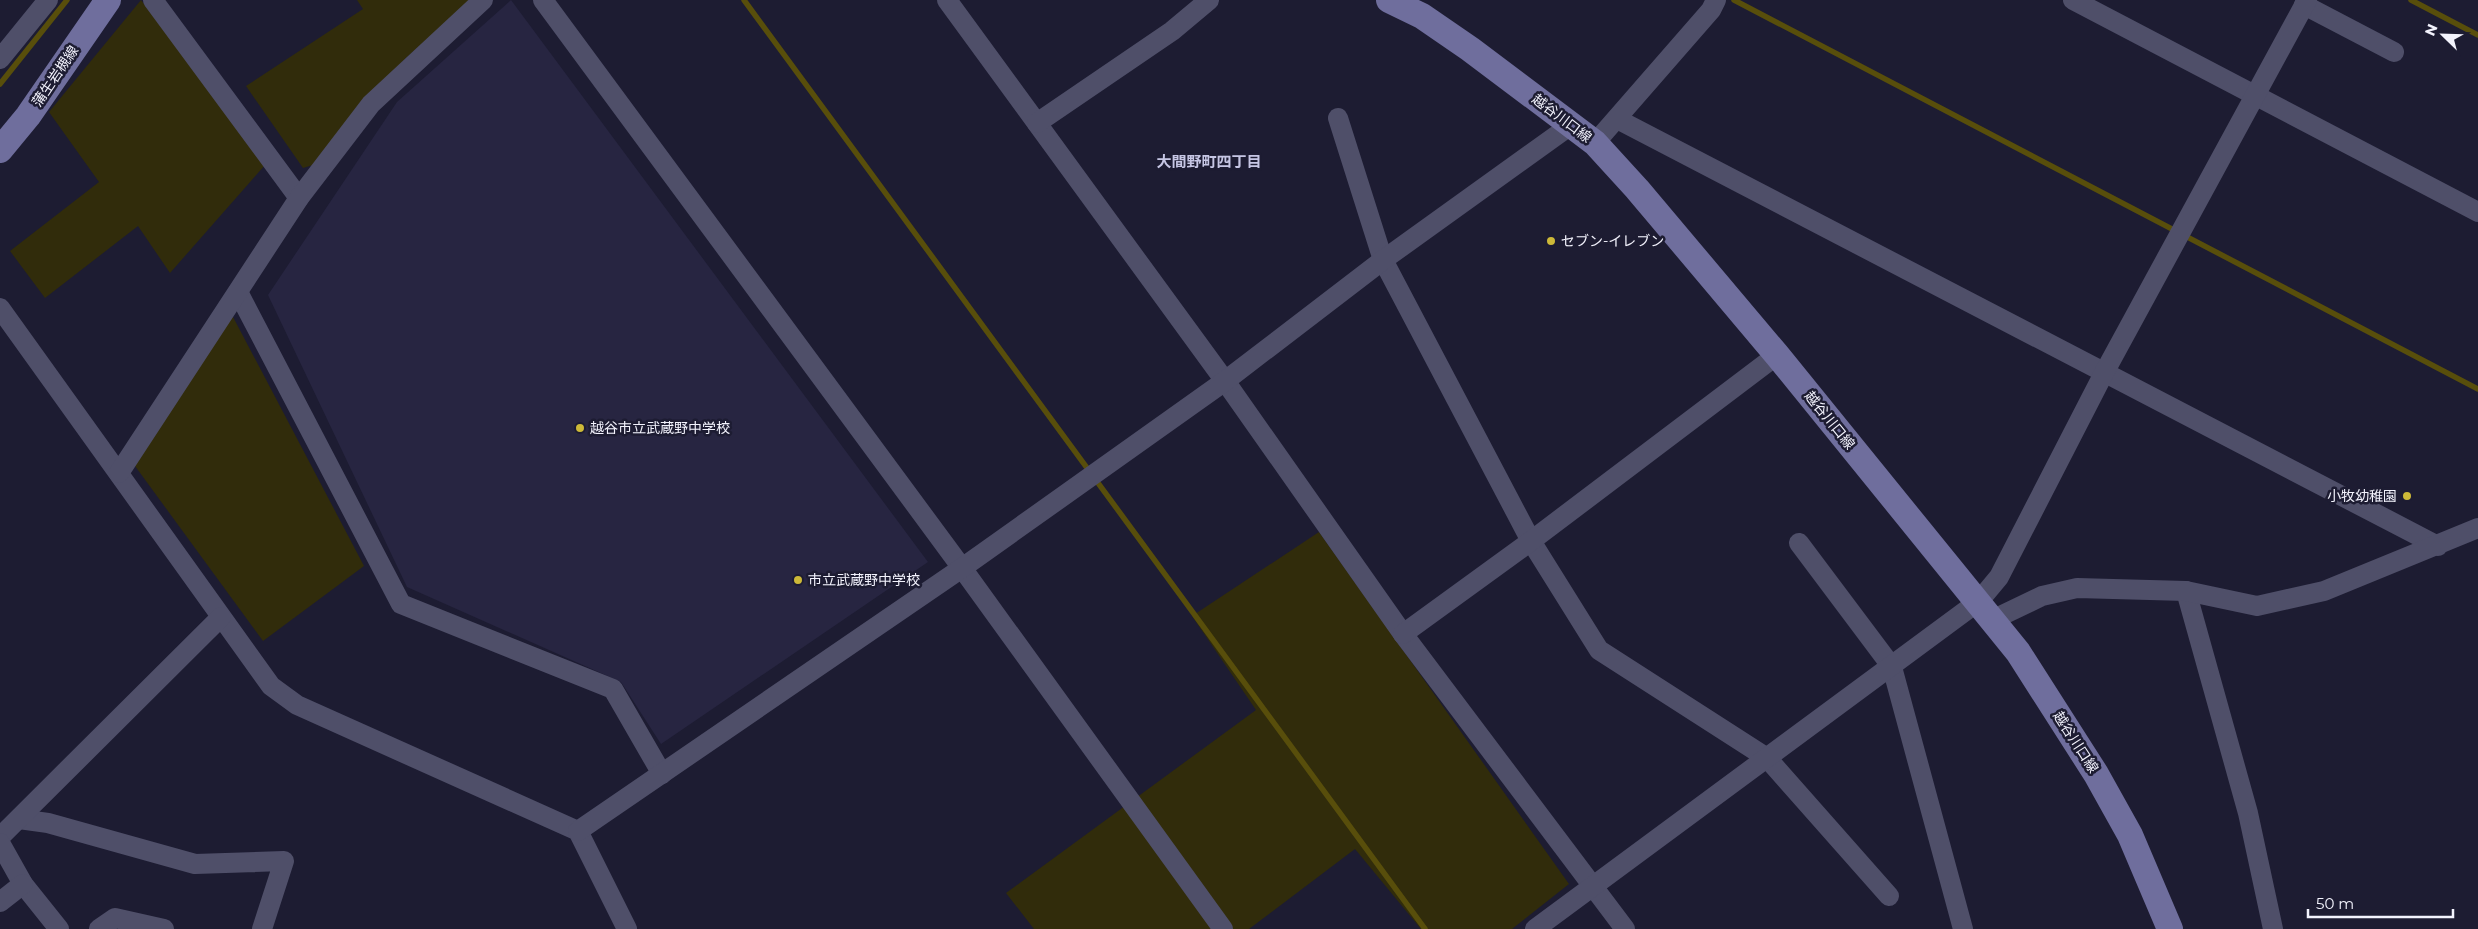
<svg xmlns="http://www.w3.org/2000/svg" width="2478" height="929" viewBox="0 0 2478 929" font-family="Montserrat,'Noto Sans JP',sans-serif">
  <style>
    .built { fill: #272541 }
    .green { fill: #312c0b }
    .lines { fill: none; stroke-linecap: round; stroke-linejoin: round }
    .stream { stroke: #584e0b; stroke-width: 5.5 }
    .minor { stroke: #4f4f69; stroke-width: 20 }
    .major { stroke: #6f6e9d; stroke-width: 26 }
    .poi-dot { fill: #cdb938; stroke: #1d1c32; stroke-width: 2 }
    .labels { text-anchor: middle; stroke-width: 5; stroke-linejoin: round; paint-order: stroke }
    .street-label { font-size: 14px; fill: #f3f3fd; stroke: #1d1c32 }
    .poi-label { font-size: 14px; fill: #f3f3fd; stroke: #1d1c32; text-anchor: start }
    .neighbourhood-label { font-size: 15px; font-weight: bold; fill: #c6c6e4; stroke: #1d1c32 }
  </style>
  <rect width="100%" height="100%" fill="#1d1c32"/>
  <!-- built -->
  <path class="built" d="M511 0 928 562 661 744 621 682 407 587 268 295 397 102Z"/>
  <!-- green -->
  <g class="green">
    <path d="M141 0 265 165 170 273 138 226 45 298 10 251 99 182 49 112Z"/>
    <path d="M357 0H471L406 58 352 118 320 163 303 168 246 86 363 9Z"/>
    <path d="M232 315 364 566 263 641 135 466Z"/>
    <path d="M1319 532 1569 884 1512 929H1421L1355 849 1249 929H1034L1006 893 1256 710 1192 616Z"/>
  </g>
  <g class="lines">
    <!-- stream -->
    <g class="stream">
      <path d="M744 0 1425 929"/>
      <path d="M1734 0 2478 389"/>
      <path d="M2411 0 2478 35"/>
      <path d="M0 84 67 0"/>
    </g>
    <!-- minor -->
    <g class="minor">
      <path d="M153 0 299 198"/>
      <path d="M543 0 962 568 1223 929"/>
      <path d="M947 0 1225 381 1403 634 1625 929"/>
      <path d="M2073 0 2478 212"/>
      <path d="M2304 5 2394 52"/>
      <path d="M0 59 48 0"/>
      <path d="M1338 118 1383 260 1531 541 1599 650 1767 758 1889 896"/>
      <path d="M1617 119 2438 546"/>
      <path d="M1037 123 1172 31 1209 0"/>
      <path d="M1595 143 1711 10 1716 0"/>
      <path d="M238 292 401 604 613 689 662 774"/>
      <path d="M0 308 271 686 297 705 578 831 627 929"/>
      <path d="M119 473 299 198 371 104 483 0"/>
      <path d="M1799 543 1892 667 1963 929"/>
      <path d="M2186 591 2248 813 2273 929"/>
      <path d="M1992 620 2042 596 2077 588 2186 591 2257 606 2324 591 2478 528"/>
      <path d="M1403 634 1531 541 1777 355"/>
      <path d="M19 819 48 823 195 864 284 861 262 929"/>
      <path d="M578 831 962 568 1225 381 1383 260 1571 125"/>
      <path d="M0 837 221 617"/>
      <path d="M0 843 23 884 59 929"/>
      <path d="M0 902 23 884"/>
      <path d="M99 929 115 918 164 929"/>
      <path d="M1535 929 1979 601 1999 577 2104 373 2307 0"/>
    </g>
    <!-- major -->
    <g class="major">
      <path d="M1389 0 1422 16 1470 49 1595 143 1637 189 1777 355 2018 652 2096 774 2130 835 2170 929"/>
      <path d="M0 150 28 116 108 0"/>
    </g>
  </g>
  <!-- markers -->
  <g class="poi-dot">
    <circle cx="1551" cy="241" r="5"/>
    <circle cx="580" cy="428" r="5"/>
    <circle cx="2407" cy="496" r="5"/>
    <circle cx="798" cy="580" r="5"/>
  </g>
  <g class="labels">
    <!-- street labels -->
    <g class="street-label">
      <text transform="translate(55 76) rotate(-56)" y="5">蒲生岩槻線</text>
      <text transform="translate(1562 118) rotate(37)" y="5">越谷川口線</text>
      <text transform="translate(1830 420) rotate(51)" y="5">越谷川口線</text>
      <text transform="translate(2076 742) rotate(57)" y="5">越谷川口線</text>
    </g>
    <!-- poi labels -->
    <g class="poi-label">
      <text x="1561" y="246">セブン-イレブン</text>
      <text x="590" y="433">越谷市立武蔵野中学校</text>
      <text x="2397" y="501" text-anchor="end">小牧幼稚園</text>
      <text x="808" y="585">市立武蔵野中学校</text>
    </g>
    <!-- neighbourhood labels -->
    <g class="neighbourhood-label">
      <text x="1209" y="167">大間野町四丁目</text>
    </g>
  </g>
  <!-- north arrow -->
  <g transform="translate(2443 35) rotate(293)" stroke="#1d1c32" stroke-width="4" paint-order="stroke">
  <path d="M0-4L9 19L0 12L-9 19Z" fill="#f3f3fd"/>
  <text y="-8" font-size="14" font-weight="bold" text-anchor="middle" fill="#f3f3fd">N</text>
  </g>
  <!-- scale -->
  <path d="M2308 909v8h145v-8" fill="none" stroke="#f3f3fd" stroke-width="2.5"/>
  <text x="2316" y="909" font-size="15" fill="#f3f3fd" stroke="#1d1c32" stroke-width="4" paint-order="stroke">50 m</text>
</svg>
